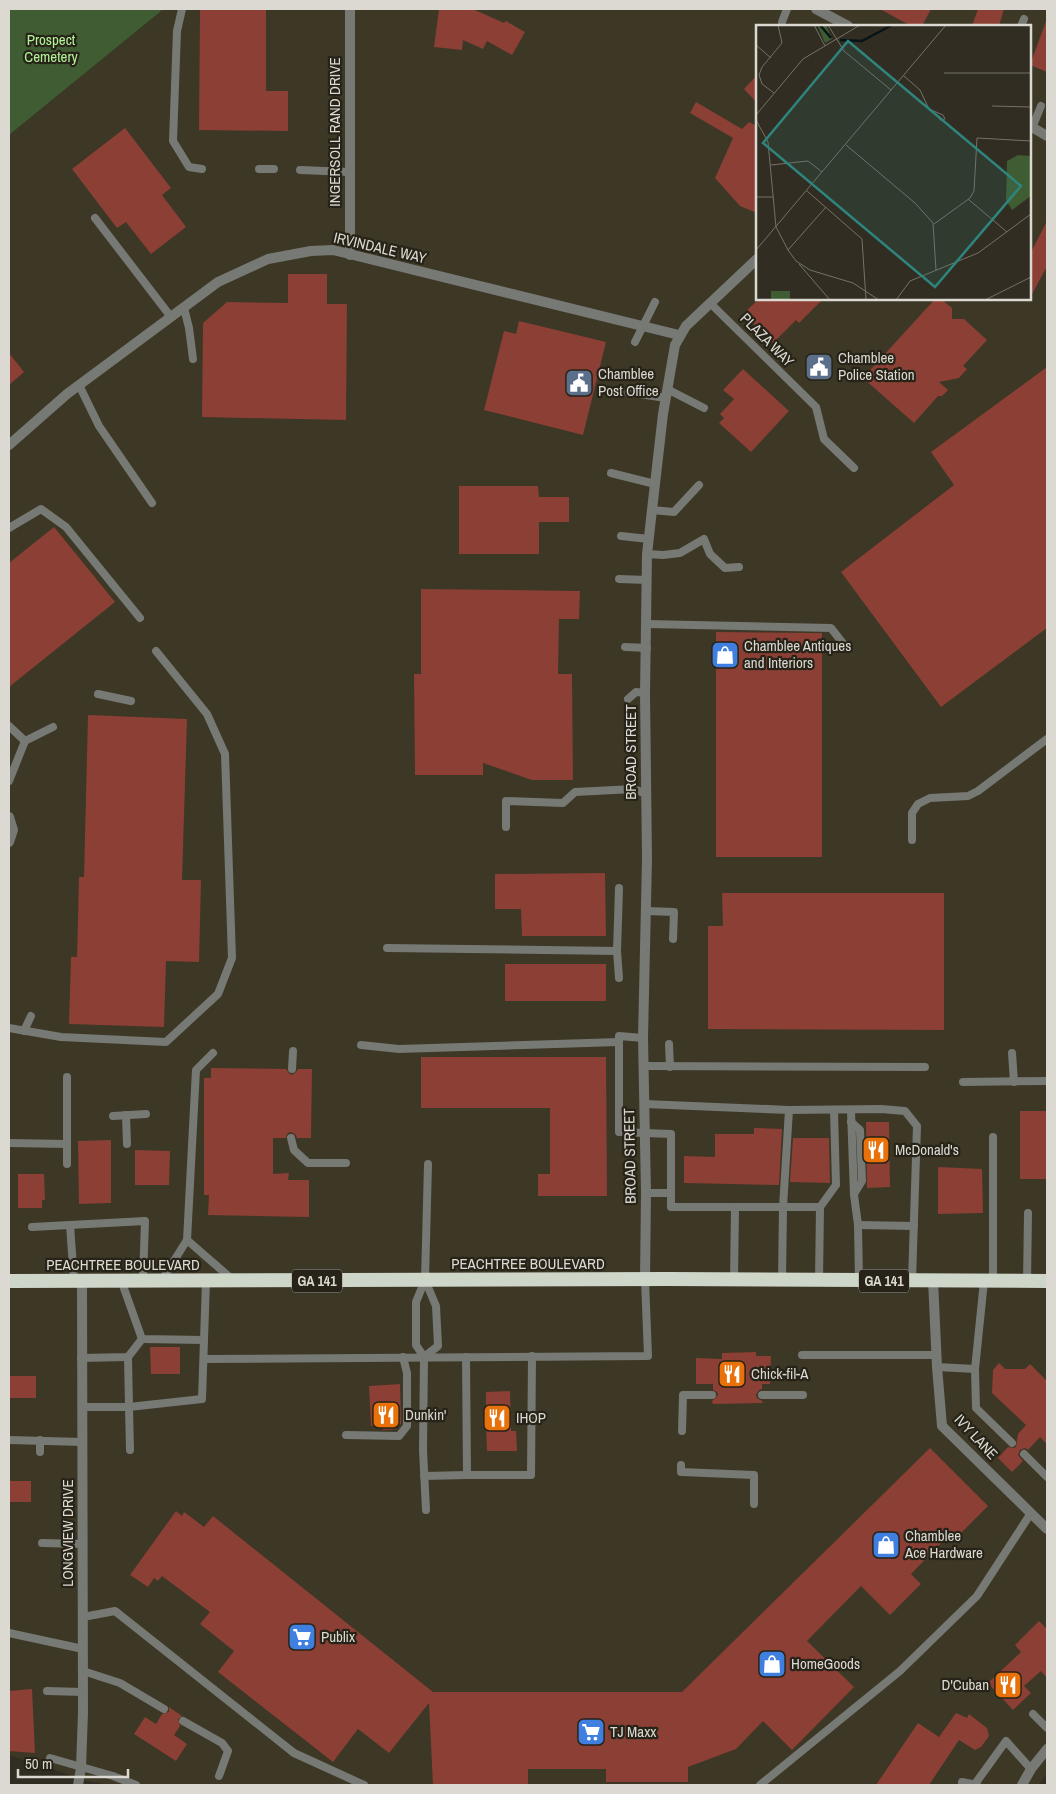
<svg xmlns="http://www.w3.org/2000/svg" width="1056" height="1794" viewBox="0 0 1056 1794" font-family="'Archivo Narrow',sans-serif">
  <style>
    .built { fill: #3d3725; fill-rule: evenodd }
    .green { fill: #3f5c33 }
    .building { fill: #8b3f35 }
    .lines { fill: none; stroke-linecap: round; stroke-linejoin: round }
    .service { stroke: #767974; stroke-width: 8 }
    .minor { stroke: #767974; stroke-width: 10 }
    .tertiary { stroke: #767974; stroke-width: 10 }
    .trunk { stroke: #ced5c9; stroke-width: 14 }
    .labels { text-anchor: middle; stroke-width: 4.5; stroke-linejoin: round; paint-order: stroke }
    .shield { fill: #272318; stroke: #a5a29a; stroke-width: 1 }
    .shield-label { font-size: 14px; font-weight: bold; fill: #dbd9d2 }
    .park-label { font-size: 15px; fill: #b2f398; stroke: #272318 }
    .street-label { font-size: 15px; fill: #dbd9d2; stroke: #272318 }
    .poi-label { font-size: 15px; fill: #dbd9d2; stroke: #272318; text-anchor: start }
    .inset-river { fill: none; stroke: #071518; stroke-width: 2.5 }
    .inset-road { fill: none; stroke: #757268; stroke-width: 1 }
    .view { fill: #2e857d; fill-opacity: 0.15; stroke: #2e857d; stroke-width: 2.5 }
    .inset-edge { fill: none; stroke: #dbd9d2; stroke-width: 2.5 }
  </style>
  <rect width="100%" height="100%" fill="#312d22"/>
  <!-- built -->
  <path class="built" d="M162 9H1047V1774L1038 1785H111L87 1781 9 1755V135L160 12ZM757 26H1030V299H757Z"/>
  <!-- green -->
  <path class="green" d="M9 9H162L160 12 9 135Z"/>
  <!-- building -->
  <g class="building">
    <path d="M200 9H266V91H288V131L199 130Z"/>
    <path d="M439 9 475 10 504 23 506 21 525 32 512 55 487 41 483 49 463 40 462 50 434 47Z"/>
    <path d="M880 9H931L922 26H911Z"/>
    <path d="M978 9H1004L999 26H972Z"/>
    <path d="M1046 21 1047 22V72L1030 65Z"/>
    <path d="M757 75V103L744 89Z"/>
    <path d="M696 102 742 129 749 122 757 126V213L740 206 715 178 733 138 690 113Z"/>
    <path d="M125 128 171 188 162 195 186 227 151 254 126 222 117 228 72 169Z"/>
    <path d="M1047 221V266L1030 298V254Z"/>
    <path d="M288 274H327V304H347L346 420 202 417 203 323 227 302 288 303Z"/>
    <path d="M759 299H823L799 323 796 320 773 343 743 314Z"/>
    <path d="M935 299H941L952 308V319H964L987 340 963 366 967 369 959 378 939 382 948 390 942 396H938L914 423 863 378Z"/>
    <path d="M519 321 606 342 583 435 484 410 504 331 516 334Z"/>
    <path d="M9 353 24 372 9 385Z"/>
    <path d="M1047 367V628L941 707 841 572 954 485 931 452Z"/>
    <path d="M743 369 789 411 751 452 719 423 724 418 720 414 734 399 723 390Z"/>
    <path d="M459 486H538L539 497H569V522H539V554H459Z"/>
    <path d="M54 527 115 602 9 687V563Z"/>
    <path d="M421 589 580 591 579 619H559L558 674H572L573 780H532L483 763V775H415L414 674H421Z"/>
    <path d="M716 632 822 633V857H716Z"/>
    <path d="M88 715 187 719 182 880H201L199 962 166 961 164 1027 69 1024 71 957H77L79 877H84Z"/>
    <path d="M605 873 606 936H522L521 909H495V874Z"/>
    <path d="M722 893H944V1030L708 1029V926H723Z"/>
    <rect x="505" y="964" width="101" height="37"/>
    <path d="M421 1057H606L607 1196H538V1174H550V1108H421Z"/>
    <path d="M211 1068 286 1069 289 1073 292 1075 296 1072 298 1069H312L311 1138H297L295 1134 290 1132 287 1134 286 1138H273V1174L289 1173 288 1180H309V1217L208 1215 209 1195H204V1078H211Z"/>
    <rect x="1020" y="1111" width="27" height="68"/>
    <path d="M866 1122H889L890 1187 867 1188Z"/>
    <path d="M754 1128 782 1129 779 1185 684 1183V1156L715 1157V1134H754Z"/>
    <path d="M793 1138H829L830 1183 790 1182Z"/>
    <path d="M111 1140V1203L79 1204 78 1141Z"/>
    <path d="M135 1150 170 1151 169 1185H135Z"/>
    <path d="M938 1167 982 1169 983 1213 938 1214Z"/>
    <path d="M18 1174H44L45 1200H42V1208H18Z"/>
    <path d="M150 1347H180V1374H151Z"/>
    <path d="M756 1352V1356H771L770 1384H762V1389L759 1390 756 1395 757 1398 762 1401 763 1403 713 1404 712 1401 718 1395 717 1392 713 1390V1384H696V1358L722 1359V1353Z"/>
    <path d="M999 1363 1005 1369H1025L1030 1364 1047 1381V1444L1040 1437 1028 1450 1025 1448 1020 1450 1018 1455 1023 1461 1012 1472 998 1458 1008 1447 1013 1448 1016 1447 1018 1434 1026 1425 992 1393 993 1370Z"/>
    <rect x="9" y="1376" width="27" height="22"/>
    <path d="M400 1384 401 1424 396 1425V1429L383 1430 382 1425 371 1426 369 1386Z"/>
    <path d="M510 1391 511 1431H516L517 1451H487L486 1425H484V1411H486V1392Z"/>
    <path d="M930 1448 988 1506 957 1537 952 1532 911 1574 921 1584 890 1615 861 1586 807 1641 854 1687 792 1750 763 1721 736 1749 688 1767V1782H606V1769H528V1785H433L429 1703 389 1753 358 1729 333 1762 218 1672 234 1651 200 1624 210 1612 162 1576 158 1581 154 1578 148 1587 130 1575 176 1511 182 1516 184 1512 204 1527 213 1516 433 1692H682Z"/>
    <rect x="9" y="1481" width="22" height="21"/>
    <path d="M1039 1621 1047 1629V1678L1041 1671 1024 1686 1031 1693 1013 1710 988 1683 1021 1652 1015 1645Z"/>
    <path d="M32 1689 35 1753 9 1751V1691Z"/>
    <path d="M169 1707 182 1716 178 1719 180 1726 174 1735 187 1744 176 1761 134 1734 145 1717 156 1724 162 1714 169 1712Z"/>
    <path d="M956 1713 967 1718 969 1714 987 1728 989 1736 981 1747 975 1750 959 1740 929 1785H876L918 1723 939 1737Z"/>
  </g>
  <g class="lines">
    <!-- service -->
    <g class="service">
      <path d="M182 9 177 31 173 141 189 167 202 169"/>
      <path d="M782 22 787 9"/>
      <path d="M1021 26 1024 19"/>
      <path d="M1032 128 1041 106"/>
      <path d="M259 169H274"/>
      <path d="M300 170 350 172"/>
      <path d="M95 218 171 317"/>
      <path d="M710 303 816 407 824 439 854 468"/>
      <path d="M184 308 189 328 193 359"/>
      <path d="M635 342 655 302"/>
      <path d="M79 385 99 426 152 503"/>
      <path d="M667 389 704 408"/>
      <path d="M626 392 666 398"/>
      <path d="M611 473 655 484"/>
      <path d="M652 510 674 512 699 485"/>
      <path d="M9 528 41 509 66 527 140 618"/>
      <path d="M621 536 649 539"/>
      <path d="M647 554 663 555 680 553 704 539 710 554 725 568 739 567"/>
      <path d="M619 579 647 580"/>
      <path d="M647 624 831 628 845 646"/>
      <path d="M625 647 647 648"/>
      <path d="M98 694 131 701"/>
      <path d="M628 699 636 692 645 693"/>
      <path d="M9 726 25 741"/>
      <path d="M9 781 25 741 53 727"/>
      <path d="M506 827V801L563 803 575 792 634 789 646 794"/>
      <path d="M912 840V813L918 804 930 798 968 796 978 791 1047 739"/>
      <path d="M619 888 617 951 619 978"/>
      <path d="M646 911 674 912 673 939"/>
      <path d="M387 948 617 951"/>
      <path d="M9 1028 61 1037 166 1042 218 994 232 958 225 754 207 714 156 651"/>
      <path d="M24 1031 31 1016"/>
      <path d="M643 1038 619 1036V1132L671 1134V1207H820"/>
      <path d="M669 1044 670 1067"/>
      <path d="M361 1045 399 1049 619 1042"/>
      <path d="M1012 1053 1014 1082"/>
      <path d="M644 1066 925 1067"/>
      <path d="M292 1069 293 1051"/>
      <path d="M67 1077V1164"/>
      <path d="M963 1082 1047 1081"/>
      <path d="M645 1104 789 1110 881 1109 905 1111 917 1126 912 1281"/>
      <path d="M851 1111 854 1195 858 1225 859 1281"/>
      <path d="M126 1115 127 1144"/>
      <path d="M113 1116 146 1114"/>
      <path d="M851 1122 860 1130 862 1181 854 1194"/>
      <path d="M993 1137V1282"/>
      <path d="M291 1138 294 1150 308 1163H346"/>
      <path d="M9 1143 67 1144"/>
      <path d="M646 1193H671"/>
      <path d="M70 1225 74 1281"/>
      <path d="M858 1225 914 1226"/>
      <path d="M32 1227 145 1221 143 1279"/>
      <path d="M187 1240 233 1280"/>
      <path d="M121 1280 142 1339 204 1340"/>
      <path d="M162 1280 187 1240 196 1070 213 1053"/>
      <path d="M734 1281 735 1207"/>
      <path d="M782 1281 783 1207 789 1110"/>
      <path d="M819 1281 820 1207 836 1185 834 1111"/>
      <path d="M984 1281 975 1369 976 1408 1012 1443"/>
      <path d="M1027 1282 1028 1213"/>
      <path d="M802 1355H936"/>
      <path d="M424 1357 438 1346 436 1306 425 1280"/>
      <path d="M466 1357 467 1475H531L532 1356"/>
      <path d="M81 1358 128 1357 142 1339"/>
      <path d="M204 1359 648 1356 645 1280"/>
      <path d="M937 1367 975 1369"/>
      <path d="M762 1395H803"/>
      <path d="M82 1407H129L128 1357"/>
      <path d="M682 1431 683 1395H712"/>
      <path d="M346 1435 399 1436 407 1426V1373L403 1357"/>
      <path d="M9 1440 83 1442"/>
      <path d="M40 1440V1452"/>
      <path d="M130 1450 129 1407 202 1399 206 1281"/>
      <path d="M1024 1454 1047 1477"/>
      <path d="M681 1465V1472L754 1475V1504"/>
      <path d="M424 1476 467 1475"/>
      <path d="M426 1510 423 1450 424 1357 416 1345V1302L425 1280 428 1164"/>
      <path d="M42 1543 82 1544"/>
      <path d="M83 1617 115 1611 294 1753 364 1785"/>
      <path d="M9 1633 83 1649"/>
      <path d="M83 1671 120 1683 164 1709"/>
      <path d="M47 1691 83 1692"/>
      <path d="M1033 1714 1047 1728"/>
      <path d="M183 1721 222 1743 228 1751 219 1776"/>
      <path d="M50 1758 113 1776 136 1785"/>
      <path d="M962 1782 977 1785"/>
      <path d="M975 1784 1006 1741 1031 1769"/>
      <path d="M760 1785 900 1671 977 1596 1031 1513"/>
    </g>
    <!-- minor -->
    <g class="minor">
      <path d="M350 9V255"/>
      <path d="M9 445 67 394 218 282 268 259 311 251 333 250 679 335"/>
      <path d="M9 817 13 830 9 842"/>
      <path d="M645 1280 646 1193 643 1038 647 859 645 693 647 554 652 510 663 414 675 345 686 326 757 259"/>
      <path d="M933 1280 937 1367 942 1426 1047 1529"/>
      <path d="M78 1785 81 1768 83 1712 82 1281"/>
    </g>
    <!-- tertiary -->
    <g class="tertiary">
      <path d="M816 9 848 26"/>
      <path d="M1030 126 1047 136"/>
      <path d="M1022 1785 1031 1769 1047 1749"/>
    </g>
    <!-- trunk -->
    <path class="trunk" d="M9 1281 668 1279 1047 1281"/>
  </g>
  <!-- icons -->
  <defs>
    <symbol id="civic-square" viewBox="-11 -11 22 22"><rect x="-9" y="-9" width="18" height="18" rx="4" fill="#5c6f8a" stroke="#272318"/><path d="M-.6-6.5H3V-4.5H.6V-3L4-1V1h2V6H-6V1h2V-1L-.6-3ZM-1.2 2.5V6h2.4V2.5Z" fill="#fff"/></symbol>
    <symbol id="shop-square" viewBox="-11 -11 22 22"><rect x="-9" y="-9" width="18" height="18" rx="4" fill="#3f7fe0" stroke="#272318"/><path d="M-5-2.5h2.3a2.7 3.5 0 0 1 5.4 0H5L5.5 6h-11ZM-1.5-2.5h3a1.5 2.3 0 0 0-3 0Z" fill="#fff"/></symbol>
    <symbol id="restaurant-square" viewBox="-11 -11 22 22"><rect x="-9" y="-9" width="18" height="18" rx="4" fill="#e8710a" stroke="#272318"/><path d="M-5-6h1v4h1v-4h1v4h1v-4h1v5L-1.5 .5V6h-2V.5L-5-1ZM5-6V6H3V1.5H1.5Q1.5-4 5-6Z" fill="#fff"/></symbol>
    <symbol id="supermarket-square" viewBox="-11 -11 22 22"><rect x="-9" y="-9" width="18" height="18" rx="4" fill="#3f7fe0" stroke="#272318"/><path d="M-6-5.5h2.5l.6 2H6L4.5 2H-2.5L-4.4-4H-6ZM-1.5 3.2a1.3 1.3 0 1 0 .1 0ZM3 3.2a1.3 1.3 0 1 0 .1 0Z" fill="#fff"/></symbol>
  </defs>
  <g fill-rule="evenodd">
    <use href="#civic-square" x="803" y="351" width="32" height="32"/>
    <use href="#civic-square" x="563" y="367" width="32" height="32"/>
    <use href="#shop-square" x="709" y="639" width="32" height="32"/>
    <use href="#restaurant-square" x="860" y="1134" width="32" height="32"/>
    <use href="#restaurant-square" x="716" y="1358" width="32" height="32"/>
    <use href="#restaurant-square" x="370" y="1399" width="32" height="32"/>
    <use href="#restaurant-square" x="481" y="1402" width="32" height="32"/>
    <use href="#shop-square" x="870" y="1529" width="32" height="32"/>
    <use href="#supermarket-square" x="286" y="1621" width="32" height="32"/>
    <use href="#shop-square" x="756" y="1648" width="32" height="32"/>
    <use href="#restaurant-square" x="992" y="1669" width="32" height="32"/>
    <use href="#supermarket-square" x="575" y="1716" width="32" height="32"/>
  </g>
  <g class="labels">
    <!-- shield labels -->
    <g class="shield">
      <rect x="292" y="1269.5" width="50" height="23" rx="4"/>
      <rect x="859" y="1269.5" width="50" height="23" rx="4"/>
    </g>
    <g class="shield-label">
      <text x="317" y="1286">GA 141</text>
      <text x="884" y="1286">GA 141</text>
    </g>
    <!-- park labels -->
    <g class="park-label">
      <text x="51" y="45">Prospect<tspan x="51" dy="17">Cemetery</tspan></text>
    </g>
    <!-- street labels -->
    <g class="street-label">
      <text transform="translate(335 132) rotate(-90)" y="5">INGERSOLL RAND DRIVE</text>
      <text transform="translate(380 248) rotate(13)" y="5">IRVINDALE WAY</text>
      <text transform="translate(767 340) rotate(45)" y="5">PLAZA WAY</text>
      <text transform="translate(631 752) rotate(-90)" y="5">BROAD STREET</text>
      <text transform="translate(630 1156) rotate(-91)" y="5">BROAD STREET</text>
      <text x="528" y="1269">PEACHTREE BOULEVARD</text>
      <text x="123" y="1270">PEACHTREE BOULEVARD</text>
      <text transform="translate(976 1437) rotate(47)" y="5">IVY LANE</text>
      <text transform="translate(68 1533) rotate(-90)" y="5">LONGVIEW DRIVE</text>
    </g>
    <!-- poi labels -->
    <g class="poi-label">
      <text x="838" y="363">Chamblee<tspan x="838" dy="17">Police Station</tspan></text>
      <text x="598" y="379">Chamblee<tspan x="598" dy="17">Post Office</tspan></text>
      <text x="744" y="651">Chamblee Antiques<tspan x="744" dy="17">and Interiors</tspan></text>
      <text x="895" y="1155">McDonald's</text>
      <text x="751" y="1379">Chick-fil-A</text>
      <text x="405" y="1420">Dunkin'</text>
      <text x="516" y="1423">IHOP</text>
      <text x="905" y="1541">Chamblee<tspan x="905" dy="17">Ace Hardware</tspan></text>
      <text x="321" y="1642">Publix</text>
      <text x="791" y="1669">HomeGoods</text>
      <text x="989" y="1690" text-anchor="end">D'Cuban</text>
      <text x="610" y="1737">TJ Maxx</text>
    </g>
  </g>
  <!-- overview -->
  <g transform="translate(756 25)">
    <rect width="275" height="275" fill="#312d22"/>
    <path d="M70 0 76 14 69 18 62 1ZM262 130 275 131V171L256 185 250 175 251 136ZM15 266H34V275H15Z" fill="#3f5c33"/>
    <path class="inset-river" d="M64 0 75 13M84 15 106 16 136 0"/>
    <path class="inset-road" d="M58 0 69 21M72 0 88 26 135 65M0 20 15 33M188 48H275M148 51 164 65 173 84 187 90 189 94 184 95 183 91M18 68 6 59 3 50 6 42 26 18 22 0M236 81 275 82M0 90 47 34 104 0M0 95 12 117 20 202 32 225 40 236 54 245 97 258 123 275M90 120 159 178 177 198 180 245M15 140 52 136 66 147M51 166 106 214 110 275M0 172H17M212 174 251 207M178 199 214 173 218 166 221 113 275 116M0 225 190 0M32 225 70 182M43 239 74 275M140 275 154 256 222 228 275 189M229 275 275 252"/>
    <path class="view" d="M92 16 265 161 179 262 7 118Z"/>
    <rect width="275" height="275" class="inset-edge"/>
  </g>
  <!-- border -->
  <rect width="1056" height="1794" fill="none" stroke="#dbd9d2" stroke-width="20"/>
  <!-- scale -->
  <path d="M18 1769v8h110v-8" fill="none" stroke="#dbd9d2" stroke-width="2.5"/>
  <text x="25" y="1769" font-size="15" fill="#dbd9d2" stroke="#272318" stroke-width="4" paint-order="stroke">50 m</text>
</svg>
